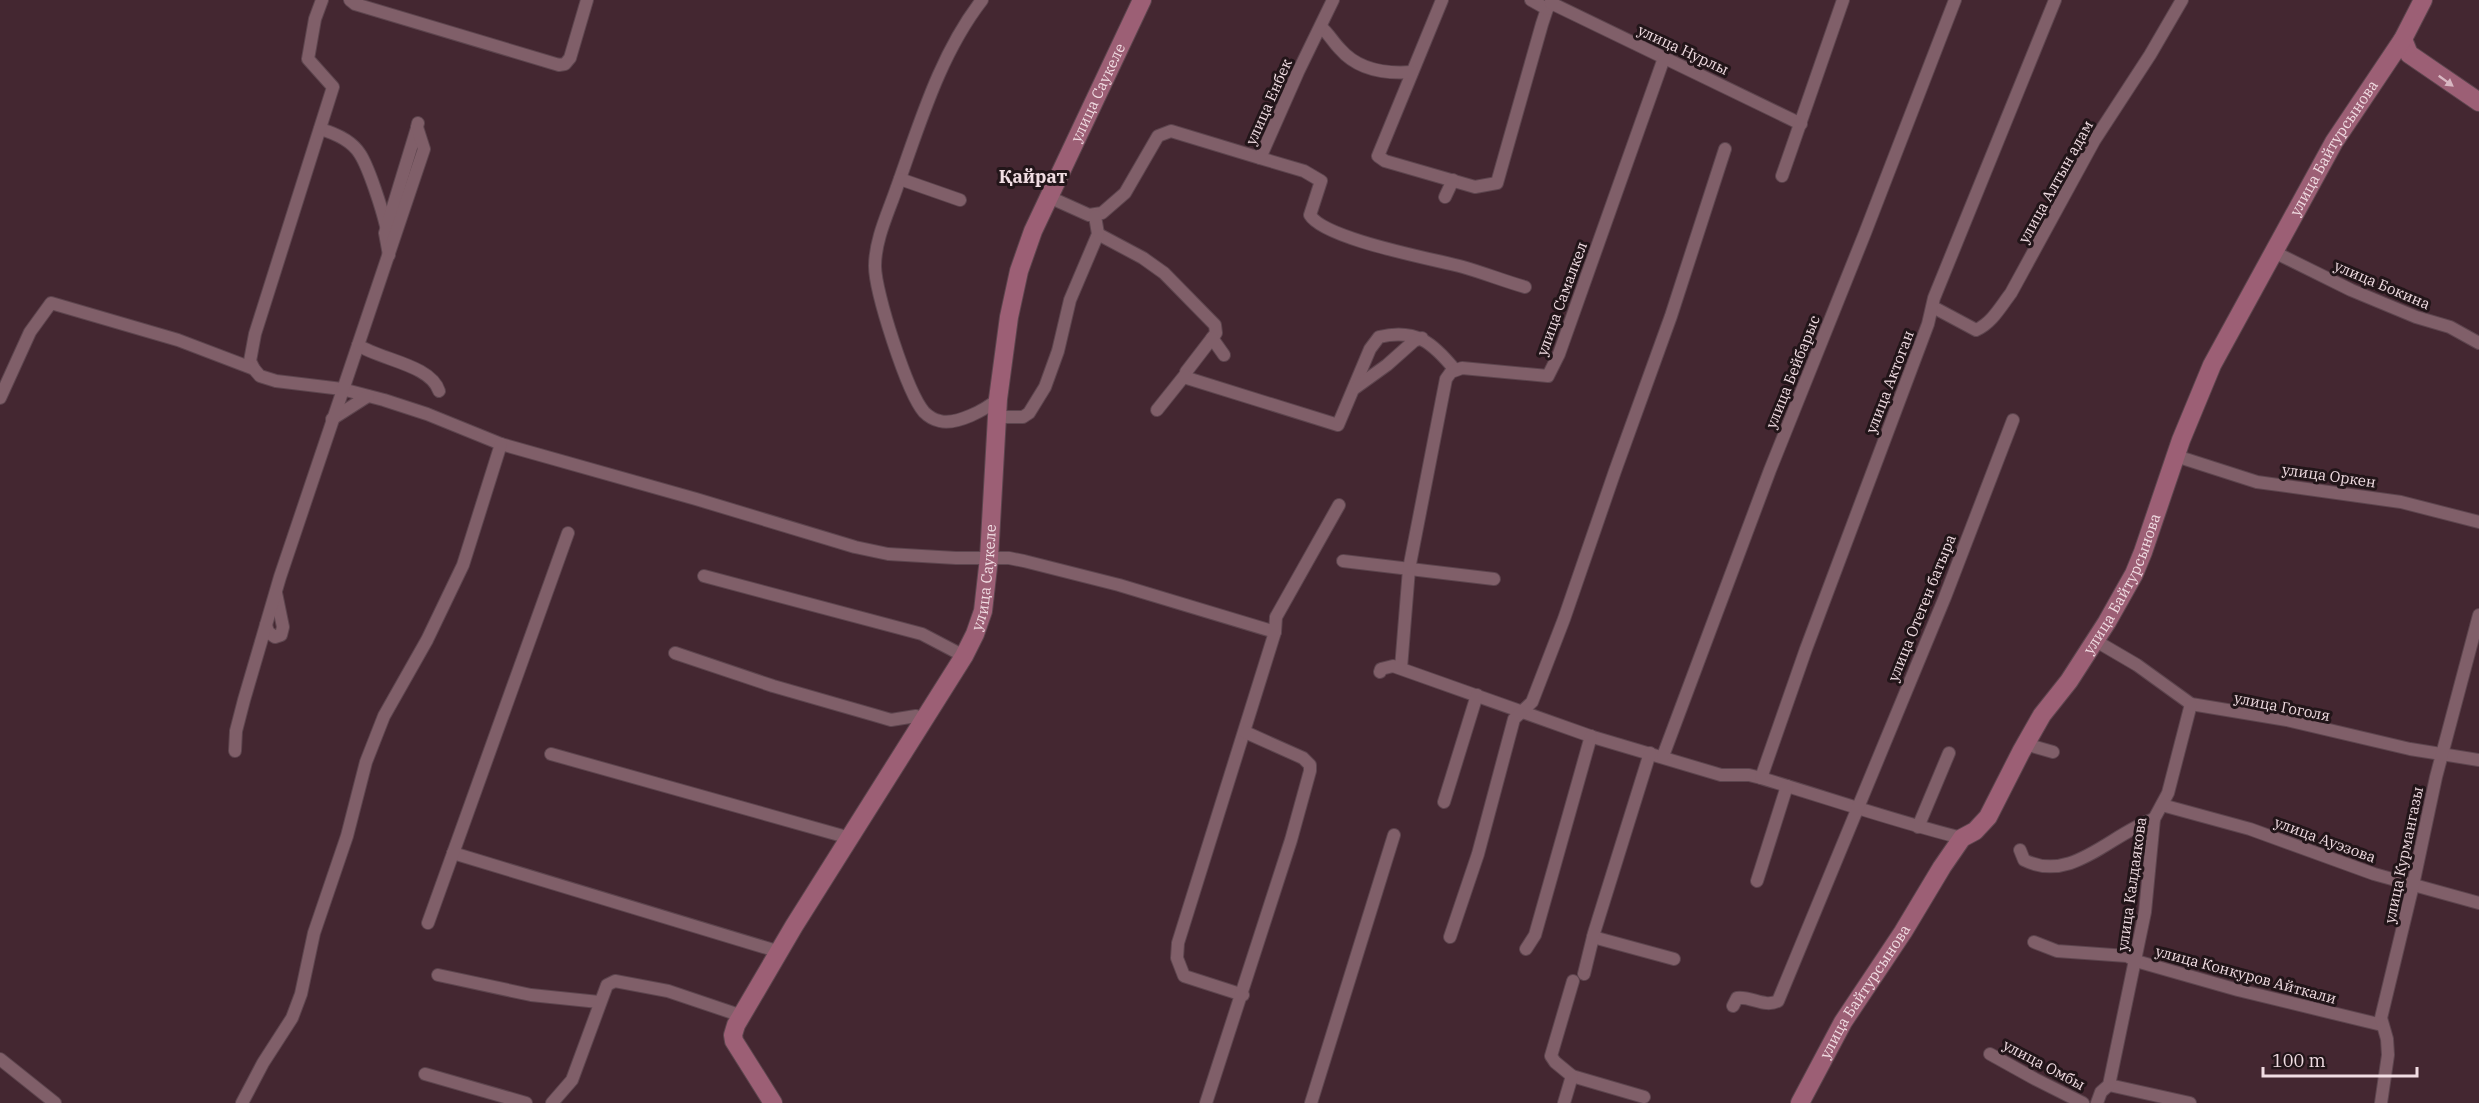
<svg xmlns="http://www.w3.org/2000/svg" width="2479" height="1103" viewBox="0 0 2479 1103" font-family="'IBM Plex Serif',serif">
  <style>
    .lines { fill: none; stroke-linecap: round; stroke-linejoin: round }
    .street-casing { stroke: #5d454e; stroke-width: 14 }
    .secondary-casing { stroke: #5d454e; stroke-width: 20 }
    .street { stroke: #805f69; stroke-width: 12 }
    .secondary { stroke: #9c5f75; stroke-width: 18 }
    .oneway { fill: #d8b7c2 }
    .labels { text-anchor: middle; stroke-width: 6; stroke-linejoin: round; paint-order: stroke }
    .street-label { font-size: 15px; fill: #f1dde3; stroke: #221519 }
    .quarter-label { font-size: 18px; font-weight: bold; fill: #f1dde3; stroke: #221519 }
  </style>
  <rect width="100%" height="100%" fill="#442731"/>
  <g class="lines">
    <defs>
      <g id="street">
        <path d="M350 0 355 4 559 65 565 64 570 58 587 0"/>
        <path d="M982 0C940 54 920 123 897 187 889 211 875 239 875 266 875 292 907 392 924 412 928 416 935 420 940 421 957 425 985 410 998 399"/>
        <path d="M1442 0 1378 156 1385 161 1475 187 1497 183 1542 24 1547 9 1552 0"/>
        <path d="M1531 0 1547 9"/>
        <path d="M1551 3 1801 124"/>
        <path d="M1321 27C1329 34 1333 42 1340 49 1358 70 1386 74 1412 72"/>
        <path d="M320 129C334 133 352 141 360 154 369 168 382 209 386 226"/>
        <path d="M1260 158 1304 171 1321 181 1310 215C1324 239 1433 259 1463 267 1484 273 1504 281 1525 287"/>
        <path d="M1782 176 1843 0"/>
        <path d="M900 179 960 200"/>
        <path d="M1049 197 1089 215 1102 213 1125 193 1158 136 1171 131 1260 158 1298 72 1333 0"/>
        <path d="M1445 197 1453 180"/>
        <path d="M1098 234 1143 258 1164 273 1215 325 1216 333 1186 372 1187 378 1338 425 1370 349 1379 337C1416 328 1433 343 1455 370"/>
        <path d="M2274 252 2351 290 2416 317 2450 327 2479 343"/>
        <path d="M389 255 385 233 417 128"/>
        <path d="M1933 307 1976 330C1992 323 2001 306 2011 293L2094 141 2150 55 2182 0"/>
        <path d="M1212 338 1224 355"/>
        <path d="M358 345C381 360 431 365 439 391"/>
        <path d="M254 369 250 361 255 334 333 87 308 59 315 19 322 0"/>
        <path d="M1355 388 1387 365 1414 341 1422 338"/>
        <path d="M0 398 30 332 51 303 178 340 254 369 260 376 276 381 342 389 384 400 427 414 501 444 696 499 855 547 888 554 956 558H1009L1024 561 1119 585 1275 632"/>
        <path d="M1157 410 1185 375"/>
        <path d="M998 417H1023L1029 413 1045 387 1058 351 1070 300 1098 234 1095 216"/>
        <path d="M332 419 368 396"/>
        <path d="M2176 456 2257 482 2401 502 2479 522"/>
        <path d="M1343 561 1494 579"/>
        <path d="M704 576 922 634 964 656"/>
        <path d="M266 625 268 632 275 637 281 635 283 627 276 593"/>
        <path d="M2096 641 2137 665 2191 704 2287 720 2410 749 2479 760"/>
        <path d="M675 653 773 686 874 715 891 720 916 716 922 720"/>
        <path d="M1401 668 1409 569 1446 379 1451 372 1462 368 1548 376 1559 354 1664 58"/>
        <path d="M1380 672 1381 669 1393 666 1593 737 1721 775H1749L1761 778C1828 798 1894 821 1962 838"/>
        <path d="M2025 744 2053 752"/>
        <path d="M235 751 236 731 244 700 280 577 424 149 417 127 418 123"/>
        <path d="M551 754 850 838"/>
        <path d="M1663 756 1770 470 1865 233 1955 0"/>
        <path d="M1761 778 1806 649 1928 324 1934 298 2055 0"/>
        <path d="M1444 802 1477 695"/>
        <path d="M2162 805 2250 829 2374 874 2479 903"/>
        <path d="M1918 827 1949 753"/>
        <path d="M2020 850 2024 860C2072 884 2110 834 2154 819"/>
        <path d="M453 853 780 952"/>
        <path d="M1757 881 1787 786"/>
        <path d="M428 923 568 533"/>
        <path d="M1450 937 1478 854 1514 719 1532 702 1564 619 1615 471 1671 316 1725 149"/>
        <path d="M1593 937 1674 959"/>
        <path d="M2034 942 2057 951 2127 956 2136 961 2238 990 2382 1025"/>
        <path d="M1526 949 1535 935 1591 736"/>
        <path d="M1584 974 1594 933 1650 753"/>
        <path d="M438 975 531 995 599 1002"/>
        <path d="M1243 995 1184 976 1177 958 1178 943 1275 632 1276 617 1339 505"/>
        <path d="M1733 1006 1737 998C1751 996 1765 1008 1778 1001L1945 597 2013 420"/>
        <path d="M1990 1054 2035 1079 2083 1103"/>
        <path d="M0 1059 55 1103"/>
        <path d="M425 1074 526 1103"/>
        <path d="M1572 1076 1644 1097"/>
        <path d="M2109 1085 2190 1103"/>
        <path d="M242 1103 263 1063 292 1018 301 994 314 933 347 836 366 762 384 716 427 640 463 565 501 444"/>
        <path d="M552 1103 572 1080 607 985 615 981 668 991 742 1016"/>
        <path d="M1206 1103 1291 840 1310 771V765L1303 758 1245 732"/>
        <path d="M1311 1103 1394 835"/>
        <path d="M1564 1103 1572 1076 1555 1062 1551 1056 1573 981"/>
        <path d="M2097 1103 2101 1092 2109 1085 2145 912 2154 819 2168 793 2191 704"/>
        <path d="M2381 1103 2388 1055 2387 1039 2381 1018 2413 885 2436 777 2479 615"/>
      </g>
      <g id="secondary">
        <path d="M2403 39 2409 54 2479 102"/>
        <path id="s1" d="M773 1103 734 1041 733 1035 736 1025 794 926 964 656 975 634 983 611 989 558 998 399 1009 317 1019 271 1033 231 1142 0"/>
        <path id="s2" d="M1800 1103 1843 1022 1903 932 1942 867 1962 838 1975 831 1988 817 2021 752 2042 715 2069 681 2107 622 2134 574 2143 552 2181 440 2212 365 2334 142 2403 39 2423 0"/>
      </g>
    </defs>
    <!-- street casing -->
    <use href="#street" class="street-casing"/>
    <!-- secondary casing -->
    <use href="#secondary" class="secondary-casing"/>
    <!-- street -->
    <use href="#street" class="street"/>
    <!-- secondary -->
    <use href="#secondary" class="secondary"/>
  </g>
  <!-- one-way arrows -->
  <defs><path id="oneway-solid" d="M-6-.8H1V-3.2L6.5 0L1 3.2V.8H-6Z" transform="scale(1.5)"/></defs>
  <use class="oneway" href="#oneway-solid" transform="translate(2446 81) rotate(36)"/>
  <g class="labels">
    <!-- street labels -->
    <g class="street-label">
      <text transform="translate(1683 50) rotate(25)" y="5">улица Нурлы</text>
      <text dy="5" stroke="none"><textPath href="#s1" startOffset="1110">улица Саукеле</textPath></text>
      <text transform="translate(1269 102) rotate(-66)" y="5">улица Енбек</text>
      <text dy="5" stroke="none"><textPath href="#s2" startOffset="1101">улица Байтурсынова</textPath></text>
      <text transform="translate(2056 182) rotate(-61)" y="5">улица Алтын адам</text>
      <text transform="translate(2382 285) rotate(23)" y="5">улица Бокина</text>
      <text transform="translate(1562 299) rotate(-70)" y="5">улица Самалкел</text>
      <text transform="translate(1793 372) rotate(-68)" y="5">улица Бейбарыс</text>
      <text transform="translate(1890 382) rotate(-69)" y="5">улица Актоган</text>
      <text transform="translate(2329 476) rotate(8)" y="5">улица Оркен</text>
      <text dy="5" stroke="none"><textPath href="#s1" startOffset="606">улица Саукеле</textPath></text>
      <text dy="5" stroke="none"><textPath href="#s2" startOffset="615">улица Байтурсынова</textPath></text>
      <text transform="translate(1922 608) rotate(-68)" y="5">улица Отеген батыра</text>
      <text transform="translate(2282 707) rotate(11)" y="5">улица Гоголя</text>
      <text transform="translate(2325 840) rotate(20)" y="5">улица Ауэзова</text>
      <text transform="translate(2404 855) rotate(-78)" y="5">улица Курмангазы</text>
      <text transform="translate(2132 884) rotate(-82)" y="5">улица Калдаякова</text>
      <text transform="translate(2246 975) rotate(15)" y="5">улица Конкуров Айткали</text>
      <text dy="5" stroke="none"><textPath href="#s2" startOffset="129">улица Байтурсынова</textPath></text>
      <text transform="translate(2044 1065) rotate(28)" y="5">улица Омбы</text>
    </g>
    <!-- quarter labels -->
    <g class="quarter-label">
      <text x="1033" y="183">Қайрат</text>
    </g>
  </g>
  <!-- scale -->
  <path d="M2263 1067v9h154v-9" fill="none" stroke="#f1dde3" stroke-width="3"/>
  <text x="2272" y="1067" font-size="18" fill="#f1dde3" stroke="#221519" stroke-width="4.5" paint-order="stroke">100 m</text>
</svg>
